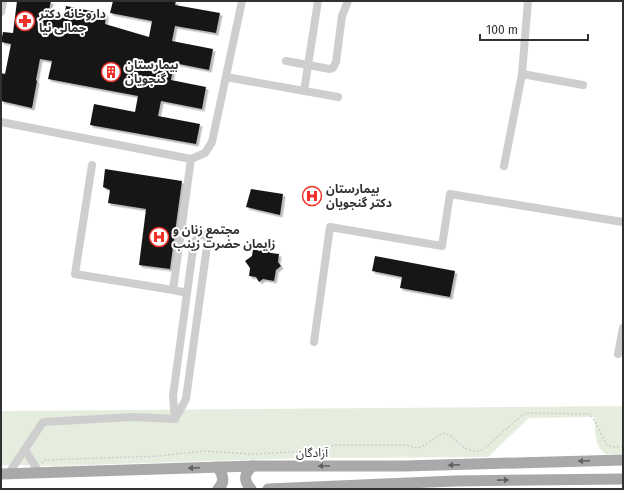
<svg xmlns="http://www.w3.org/2000/svg" width="624" height="490" viewBox="0 0 624 490" font-family="'Fira Sans','Noto Sans Arabic',sans-serif">
  <style>
    .green { fill: #e5eede }
    .building { fill: #181818; filter: url(#shadow) }
    .lines { fill: none; stroke-linecap: round; stroke-linejoin: round }
    .path { stroke: #cecece; stroke-width: 1.5; stroke-dasharray: 2 2; stroke-linecap: butt }
    .minor { stroke: #cecece; stroke-width: 8 }
    .major { stroke: #a9a9a9; stroke-width: 11 }
    .oneway { fill: #616161 }
    .labels { text-anchor: middle; stroke-width: 4; stroke-linejoin: round; paint-order: stroke }
    .poi-label { font-size: 12px; font-weight: bold; fill: #313131; stroke: #fff; text-anchor: start }
    .street-label { font-size: 12px; fill: #313131; stroke: #fff }
  </style>
  <defs>
    <filter id="shadow"><feDropShadow dx="2.5" dy="2.5" stdDeviation="0" flood-color="#0004"/></filter>
  </defs>
  <rect width="100%" height="100%" fill="#fff"/>
  <!-- green -->
  <path class="green" d="M623 406V454H605C593 444 596 430 594 417L529 418 488 457 305 458 55 466 1 465V411Z"/>
  <!-- building -->
  <g class="building">
    <path d="M17 1H51L48 15 64 18 66 6 106 14 105 24 149 37 152 21 110 13 113 1H176L175 5 220 13 216 33 175 26 172 41 213 49 209 70 174 63 171 80 206 87 202 109 161 101 158 116 200 124 196 144 90 125 94 104 135 112 138 96 48 79 52 61 40 59 36 80 37 81 32 108 1 101V73L5 74 11 44 1 42 3 32 13 33Z"/>
    <path d="M105 169 182 181 170 269 139 265 146 209 108 203 110 190 103 187Z"/>
    <path d="M251 189 283 194 280 215 246 207Z"/>
    <path d="M266 246 271 253 279 254 278 262 281 266 276 270 274 281 263 279 259 282 256 277 249 276 250 268 245 261 252 256 253 249 260 251Z"/>
    <path d="M375 256 455 271 450 297 400 288 402 277 372 271Z"/>
  </g>
  <g class="lines">
    <!-- path -->
    <path class="path" d="M42 463 44 460 160 456 202 451 251 454 313 451 336 445H406L417 448 423 446 443 433C457 434 462 458 484 449L522 415 527 413 589 414 593 418 607 445 613 447H623"/>
    <!-- minor -->
    <g class="minor">
      <path d="M1 2 3 3 1 12"/>
      <path d="M286 61 330 69 333 68 336 62 342 16 348 1"/>
      <path d="M522 74 583 85"/>
      <path d="M226 77 338 97"/>
      <path d="M304 91 318 1"/>
      <path d="M1 122 191 159 205 153 212 142 242 1"/>
      <path d="M92 165 75 274 173 290"/>
      <path d="M504 166 522 74 528 1"/>
      <path d="M203 234 208 239 186 399 175 419 173 396 194 242 199 236Z"/>
      <path d="M187 293 173 290 191 159"/>
      <path d="M314 342 330 227 442 246 450 194 623 222"/>
      <path d="M618 354 623 328"/>
      <path d="M25 450 39 472"/>
      <path d="M9 473 43 422 133 417 175 419"/>
    </g>
    <!-- major -->
    <g class="major">
      <path d="M217 467C223 474 226 482 218 489"/>
      <path d="M1 474 253 466H404L623 460"/>
      <path d="M251 489C243 480 244 473 253 466"/>
      <path d="M268 489 454 481 623 479"/>
    </g>
  </g>
  <!-- one-way arrows -->
  <defs><path id="oneway-solid" d="M-6-.8H1V-3.2L6.5 0L1 3.2V.8H-6Z"/></defs>
  <g class="oneway">
    <use href="#oneway-solid" transform="translate(584 461) rotate(178)"/>
    <use href="#oneway-solid" transform="translate(454 465) rotate(178)"/>
    <use href="#oneway-solid" transform="translate(324 466) rotate(-180)"/>
    <use href="#oneway-solid" transform="translate(194 468) rotate(178)"/>
    <use href="#oneway-solid" transform="translate(503 480) rotate(-1)"/>
  </g>
  <!-- icons -->
  <defs>
    <symbol id="pharmacy-ring" viewBox="-11 -11 22 22"><circle r="9.5" fill="#fff" stroke="#f13029" stroke-width="1.5"/><path d="M-2-6h4v4h4v4h-4v4h-4v-4h-4v-4h4Z" fill="#f13029"/></symbol>
    <symbol id="building-ring" viewBox="-11 -11 22 22"><circle r="9.5" fill="#fff" stroke="#f13029" stroke-width="1.5"/><path d="M-4-6H4V6H1V3H-1V6H-4ZM-2.5-4.3h1.7v1.8h-1.7ZM.8-4.3h1.7v1.8H.8ZM-2.5-1h1.7V.8h-1.7ZM.8-1h1.7V.8H.8Z" fill="#f13029"/></symbol>
    <symbol id="hospital-ring" viewBox="-11 -11 22 22"><circle r="9.5" fill="#fff" stroke="#f13029" stroke-width="1.5"/><path d="M-5-5h3v3.5h4V-5h3V5h-3V1.5h-4V5h-3Z" fill="#f13029"/></symbol>
  </defs>
  <g fill-rule="evenodd">
    <use href="#pharmacy-ring" x="14" y="10" width="22" height="22"/>
    <use href="#building-ring" x="100" y="61" width="22" height="22"/>
    <use href="#hospital-ring" x="301" y="185" width="22" height="22"/>
    <use href="#hospital-ring" x="148" y="226" width="22" height="22"/>
  </g>
  <g class="labels">
    <!-- poi labels -->
    <g class="poi-label">
      <text x="39" y="18">داروخانه دکتر<tspan x="39" dy="14">جمالی نیا</tspan></text>
      <text x="125" y="69">بیمارستان<tspan x="125" dy="14">گنجویان</tspan></text>
      <text x="326" y="193">بیمارستان<tspan x="326" dy="14">دکتر گنجویان</tspan></text>
      <text x="173" y="234">مجتمع زنان و<tspan x="173" dy="14">زایمان حضرت زینب</tspan></text>
    </g>
    <!-- street labels -->
    <g class="street-label">
      <text x="312" y="457">آزادگان</text>
    </g>
  </g>
  <!-- border -->
  <rect width="624" height="490" fill="none" stroke="#313131" stroke-width="4"/>
  <!-- scale -->
  <path d="M480 34v6h108v-6" fill="none" stroke="#313131" stroke-width="2"/>
  <text x="486" y="34" font-size="12" fill="#313131" stroke="#ffffff" stroke-width="3" paint-order="stroke">100 m</text>
</svg>
